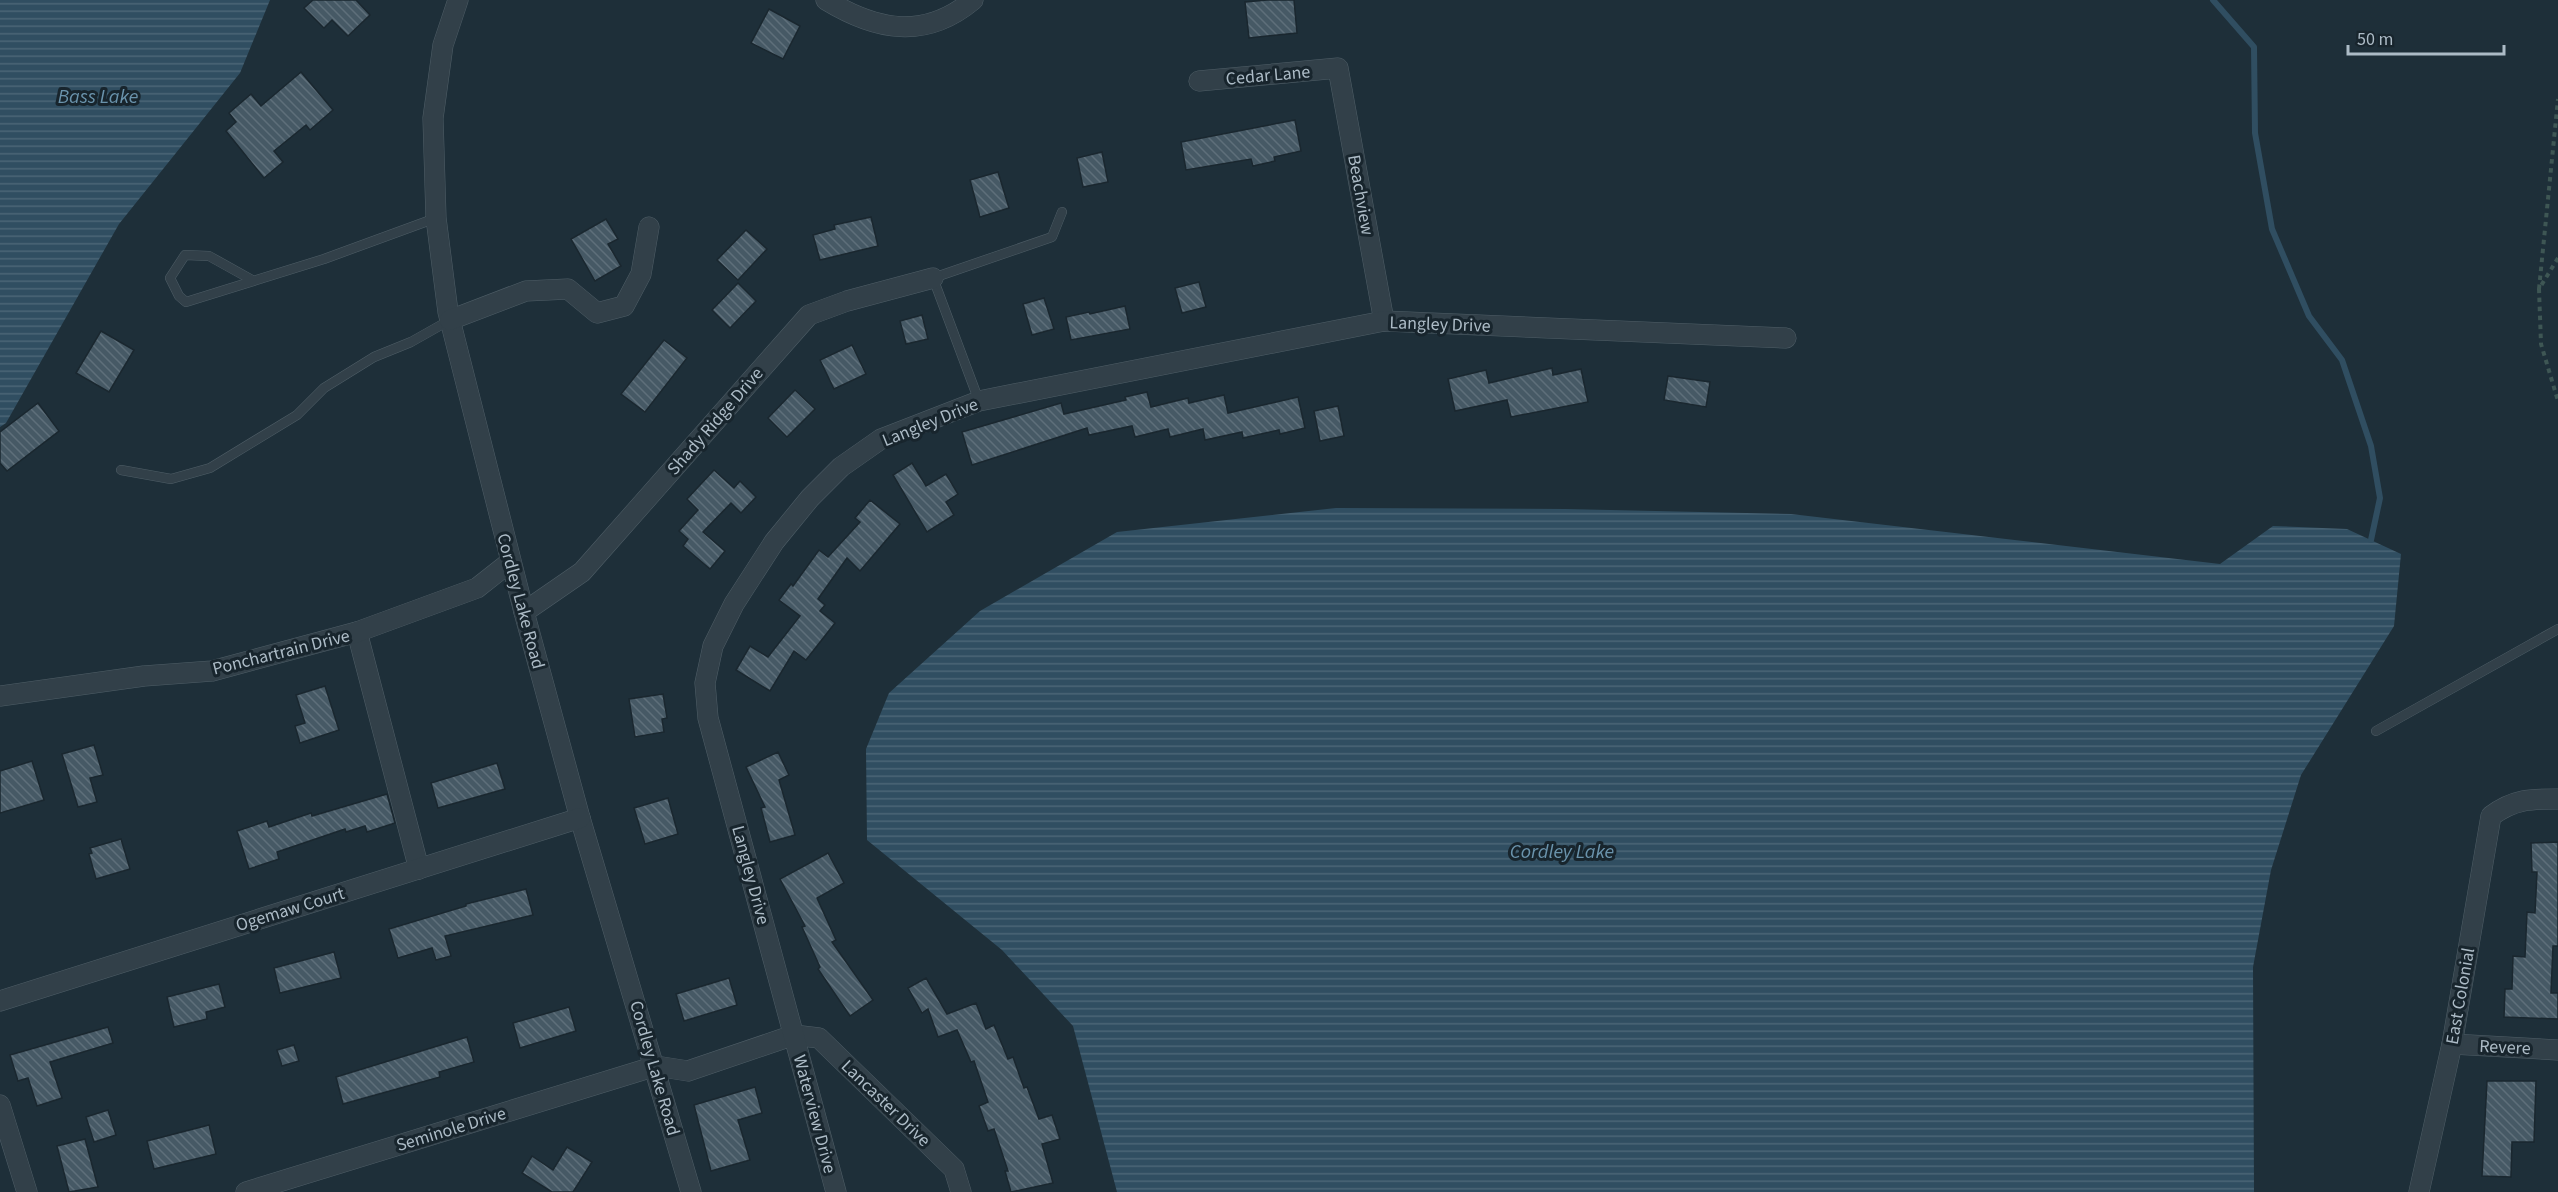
<svg xmlns="http://www.w3.org/2000/svg" width="2558" height="1192" viewBox="0 0 2558 1192" font-family="'Source Sans 3',sans-serif">
  <style>
    .water { fill: url(#water-rules) }
    .lines { fill: none; stroke-linecap: round; stroke-linejoin: round }
    .stream { stroke: #304e61; stroke-width: 6 }
    .building { fill: url(#building-back-hatch); stroke: #1a272f; stroke-width: 1.5 }
    .service-casing { stroke: #4f5e67; stroke-width: 10 }
    .minor-casing { stroke: #4f5e67; stroke-width: 21 }
    .path { stroke: #3e5654; stroke-width: 4; stroke-dasharray: 4.5 4.5; stroke-linecap: butt }
    .service { stroke: #324049; stroke-width: 9 }
    .minor { stroke: #324049; stroke-width: 20 }
    .labels { text-anchor: middle; stroke-width: 6; stroke-linejoin: round; paint-order: stroke }
    .street-label { font-size: 18px; fill: #acbbc6; stroke: #18252d }
    .water-label { font-size: 20px; font-style: italic; fill: #6a93ac; stroke: #18252d }
  </style>
  <defs>
    <pattern id="water-rules" width="6" height="5" patternUnits="userSpaceOnUse" patternTransform="scale(1.5)"><rect width="6" height="5" fill="#304e61"/><path d="M0 2.5h6" fill="none" stroke="#4b6676"/></pattern>
    <pattern id="building-back-hatch" width="6" height="6" patternUnits="userSpaceOnUse" patternTransform="scale(1.5)"><rect width="6" height="6" fill="#465965"/><path d="M-1 5l2 2M0 0l6 6M5-1l2 2" fill="none" stroke="#5e6f7a"/></pattern>
  </defs>
  <rect width="100%" height="100%" fill="#1e2f39"/>
  <!-- water -->
  <g class="water">
    <path d="M0 0H270L240 73 119 224 6 423 0 427Z"/>
    <path d="M1336 508 1565 509 1791 514 2220 564 2273 526 2347 529 2401 554 2394 626 2301 775 2271 870 2253 967 2254 1192H1117L1073 1026 1002 950 867 840 866 749 889 693 980 611 1117 532Z"/>
  </g>
  <g class="lines">
    <!-- stream -->
    <path class="stream" d="M2213 0 2254 47 2255 133 2272 229 2309 316 2342 360 2371 446 2380 498 2371 540"/>
  </g>
  <!-- building -->
  <g class="building">
    <path d="M313 0H356L370 15 348 36 332 20 324 28 304 8Z"/>
    <path d="M1267 0H1294L1297 33 1249 38 1245 2Z"/>
    <path d="M769 9 800 26 783 59 751 43Z"/>
    <path d="M301 72 333 110 310 130 306 125 274 151 283 162 264 178 226 131 236 122 229 113 251 94 261 106Z"/>
    <path d="M1295 120 1301 151 1274 157 1275 161 1253 166 1251 159 1186 170 1181 142Z"/>
    <path d="M1102 152 1108 182 1083 187 1077 158Z"/>
    <path d="M998 172 1009 208 980 217 970 180Z"/>
    <path d="M871 217 878 246 820 260 813 235 835 229 834 225Z"/>
    <path d="M606 219 618 239 608 244 621 266 595 281 571 239Z"/>
    <path d="M746 230 767 249 738 280 717 260Z"/>
    <path d="M1199 282 1206 307 1182 313 1175 288Z"/>
    <path d="M738 283 756 301 730 328 712 310Z"/>
    <path d="M1044 298 1054 329 1032 335 1023 304Z"/>
    <path d="M1125 306 1130 329 1071 340 1066 317 1089 312 1090 314Z"/>
    <path d="M922 315 928 339 906 344 900 321Z"/>
    <path d="M101 331 134 350 109 392 76 373Z"/>
    <path d="M664 340 687 358 645 412 621 394Z"/>
    <path d="M852 345 866 374 834 389 820 360Z"/>
    <path d="M1552 368 1553 375 1581 369 1588 402 1511 417 1507 400 1455 411 1448 379 1486 370 1489 383Z"/>
    <path d="M1668 376 1710 382 1706 407 1664 400Z"/>
    <path d="M795 390 815 409 787 437 768 418Z"/>
    <path d="M1147 392 1151 407 1188 398 1189 403 1224 395 1228 413 1298 397 1305 428 1280 434 1279 430 1243 438 1242 432 1205 440 1203 429 1170 437 1168 429 1135 437 1132 426 1089 435 1087 428 972 465 962 432 1061 403 1064 414 1126 400 1125 397Z"/>
    <path d="M38 403 59 431 7 471 0 463V432Z"/>
    <path d="M1338 406 1344 436 1320 441 1314 411Z"/>
    <path d="M912 463 926 486 946 474 958 494 946 502 954 515 927 532 893 475Z"/>
    <path d="M714 470 734 488 740 481 756 497 741 513 731 503 703 532 725 551 710 569 683 546 688 539 679 531 698 510 687 499Z"/>
    <path d="M870 500 900 524 860 571 847 558 818 599 825 605 820 611 835 623 806 660 794 651 770 691 736 670 750 646 768 657 800 616 779 600 791 584 793 586 819 550 828 557 860 522 855 518Z"/>
    <path d="M325 686 339 730 300 743 295 726 305 723 296 695Z"/>
    <path d="M663 694 667 718 662 719 664 732 635 737 629 699Z"/>
    <path d="M94 745 103 775 90 778 97 802 78 807 62 754Z"/>
    <path d="M778 752 789 775 779 780 795 835 770 842 761 808 765 807 746 767Z"/>
    <path d="M32 761 44 800 0 813V771Z"/>
    <path d="M497 763 505 789 438 808 431 783Z"/>
    <path d="M387 794 395 823 367 832 365 826 346 832 345 829 277 852 279 859 249 869 237 831 267 821 269 827 311 813 312 816Z"/>
    <path d="M668 798 678 834 645 844 634 808Z"/>
    <path d="M121 839 130 869 96 879 89 854 92 853 90 848Z"/>
    <path d="M2558 842V946H2553L2551 993H2558V1019L2504 1017 2505 989H2512L2513 956 2525 957 2527 912 2535 913 2537 872H2532L2531 843Z"/>
    <path d="M828 853 844 883 817 898 836 940 832 942 873 1000 850 1016 818 969 820 967 802 927 805 926 780 879Z"/>
    <path d="M526 889 533 915 445 936 451 956 436 960 432 948 398 958 389 929 466 906V904Z"/>
    <path d="M334 952 341 978 280 993 274 968Z"/>
    <path d="M729 978 737 1005 684 1021 676 994Z"/>
    <path d="M926 978 947 1014 976 1003 986 1029 994 1025 1008 1059 1013 1057 1024 1088 1027 1087 1039 1119 1052 1115 1060 1139 1042 1144 1053 1183 1011 1192 1005 1171H1008L994 1129 988 1131 979 1106 988 1102 974 1061 971 1062 957 1030 938 1037 928 1009 922 1013 908 988Z"/>
    <path d="M219 984 225 1007 206 1012 207 1019 174 1027 167 997Z"/>
    <path d="M569 1007 576 1031 520 1048 513 1023Z"/>
    <path d="M108 1027 113 1043 50 1062 62 1098 37 1106 28 1078 18 1081 10 1055Z"/>
    <path d="M467 1037 474 1062 439 1072 440 1077 343 1104 336 1077Z"/>
    <path d="M294 1045 299 1061 282 1066 277 1050Z"/>
    <path d="M2487 1081H2536L2534 1142H2512L2511 1177 2482 1176Z"/>
    <path d="M755 1087 762 1113 738 1120 750 1160 711 1171 694 1105Z"/>
    <path d="M108 1110 116 1135 94 1142 86 1117Z"/>
    <path d="M209 1125 216 1154 154 1169 147 1141Z"/>
    <path d="M85 1139 98 1187 69 1192 57 1146Z"/>
    <path d="M567 1147 592 1162 573 1192H552L522 1173 532 1156 553 1170Z"/>
  </g>
  <g class="lines">
    <defs>
      <g id="service">
        <path d="M254 281 209 256 185 255 170 278 179 296 186 302 324 259 436 218"/>
        <path d="M979 401 933 278 1052 237 1062 212"/>
        <path d="M121 470 171 479 210 468 297 415 324 388 374 357 411 342 450 320"/>
        <path d="M2376 731 2558 629"/>
      </g>
      <g id="minor">
        <path d="M458 0 443 45 433 118 436 218 448 312 524 612 580 818 691 1192"/>
        <path d="M826 0C877 31 925 40 973 0"/>
        <path d="M1199 81 1338 68 1384 321"/>
        <path d="M450 320 526 291 568 289 597 313 624 306 641 274 649 227"/>
        <path d="M524 612 582 572 809 315 847 301 933 278"/>
        <path d="M357 632 419 869"/>
        <path d="M0 696 144 676 212 671 357 632 477 588 510 562"/>
        <path d="M0 1001 580 818"/>
        <path d="M2452 1044 2558 1050"/>
        <path d="M0 1105 27 1192"/>
        <path d="M246 1192 656 1066 688 1071 794 1035 819 1038 954 1169 961 1192"/>
        <path d="M836 1192 708 718 705 683 713 646 734 604 774 542 810 498 841 467 881 439 979 401 1384 321 1786 338"/>
        <path d="M2419 1192 2452 1044 2491 816C2514 799 2530 799 2558 799"/>
      </g>
    </defs>
    <!-- service casing -->
    <use href="#service" class="service-casing"/>
    <!-- minor casing -->
    <use href="#minor" class="minor-casing"/>
    <!-- path -->
    <g class="path">
      <path d="M2558 258 2539 289 2541 344 2558 401"/>
      <path d="M2539 289 2558 99"/>
    </g>
    <!-- service -->
    <use href="#service" class="service"/>
    <!-- minor -->
    <use href="#minor" class="minor"/>
  </g>
  <g class="labels">
    <!-- street labels -->
    <g class="street-label">
      <text transform="translate(1268 75) rotate(-5)" y="6">Cedar Lane</text>
      <text transform="translate(1361 195) rotate(80)" y="6">Beachview</text>
      <text transform="translate(1440 324) rotate(2)" y="6">Langley Drive</text>
      <text transform="translate(715 421) rotate(-49)" y="6">Shady Ridge Drive</text>
      <text transform="translate(930 422) rotate(-22)" y="6">Langley Drive</text>
      <text transform="translate(521 601) rotate(75)" y="6">Cordley Lake Road</text>
      <text transform="translate(281 652) rotate(-14)" y="6">Ponchartrain Drive</text>
      <text transform="translate(751 875) rotate(75)" y="6">Langley Drive</text>
      <text transform="translate(290 909) rotate(-17)" y="6">Ogemaw Court</text>
      <text transform="translate(2460 996) rotate(-80)" y="6">East Colonial</text>
      <text transform="translate(2505 1047) rotate(3)" y="6">Revere</text>
      <text transform="translate(655 1068) rotate(74)" y="6">Cordley Lake Road</text>
      <text transform="translate(886 1103) rotate(44)" y="6">Lancaster Drive</text>
      <text transform="translate(815 1114) rotate(75)" y="6">Waterview Drive</text>
      <text transform="translate(451 1129) rotate(-17)" y="6">Seminole Drive</text>
    </g>
    <!-- water labels -->
    <g class="water-label">
      <text x="98" y="103">Bass Lake</text>
      <text x="1562" y="858">Cordley Lake</text>
    </g>
  </g>
  <!-- scale -->
  <path d="M2348 45v9h156v-9" fill="none" stroke="#acbbc6" stroke-width="3"/>
  <text x="2357" y="45" font-size="18" fill="#acbbc6" stroke="#18252d" stroke-width="4.5" paint-order="stroke">50 m</text>
</svg>
